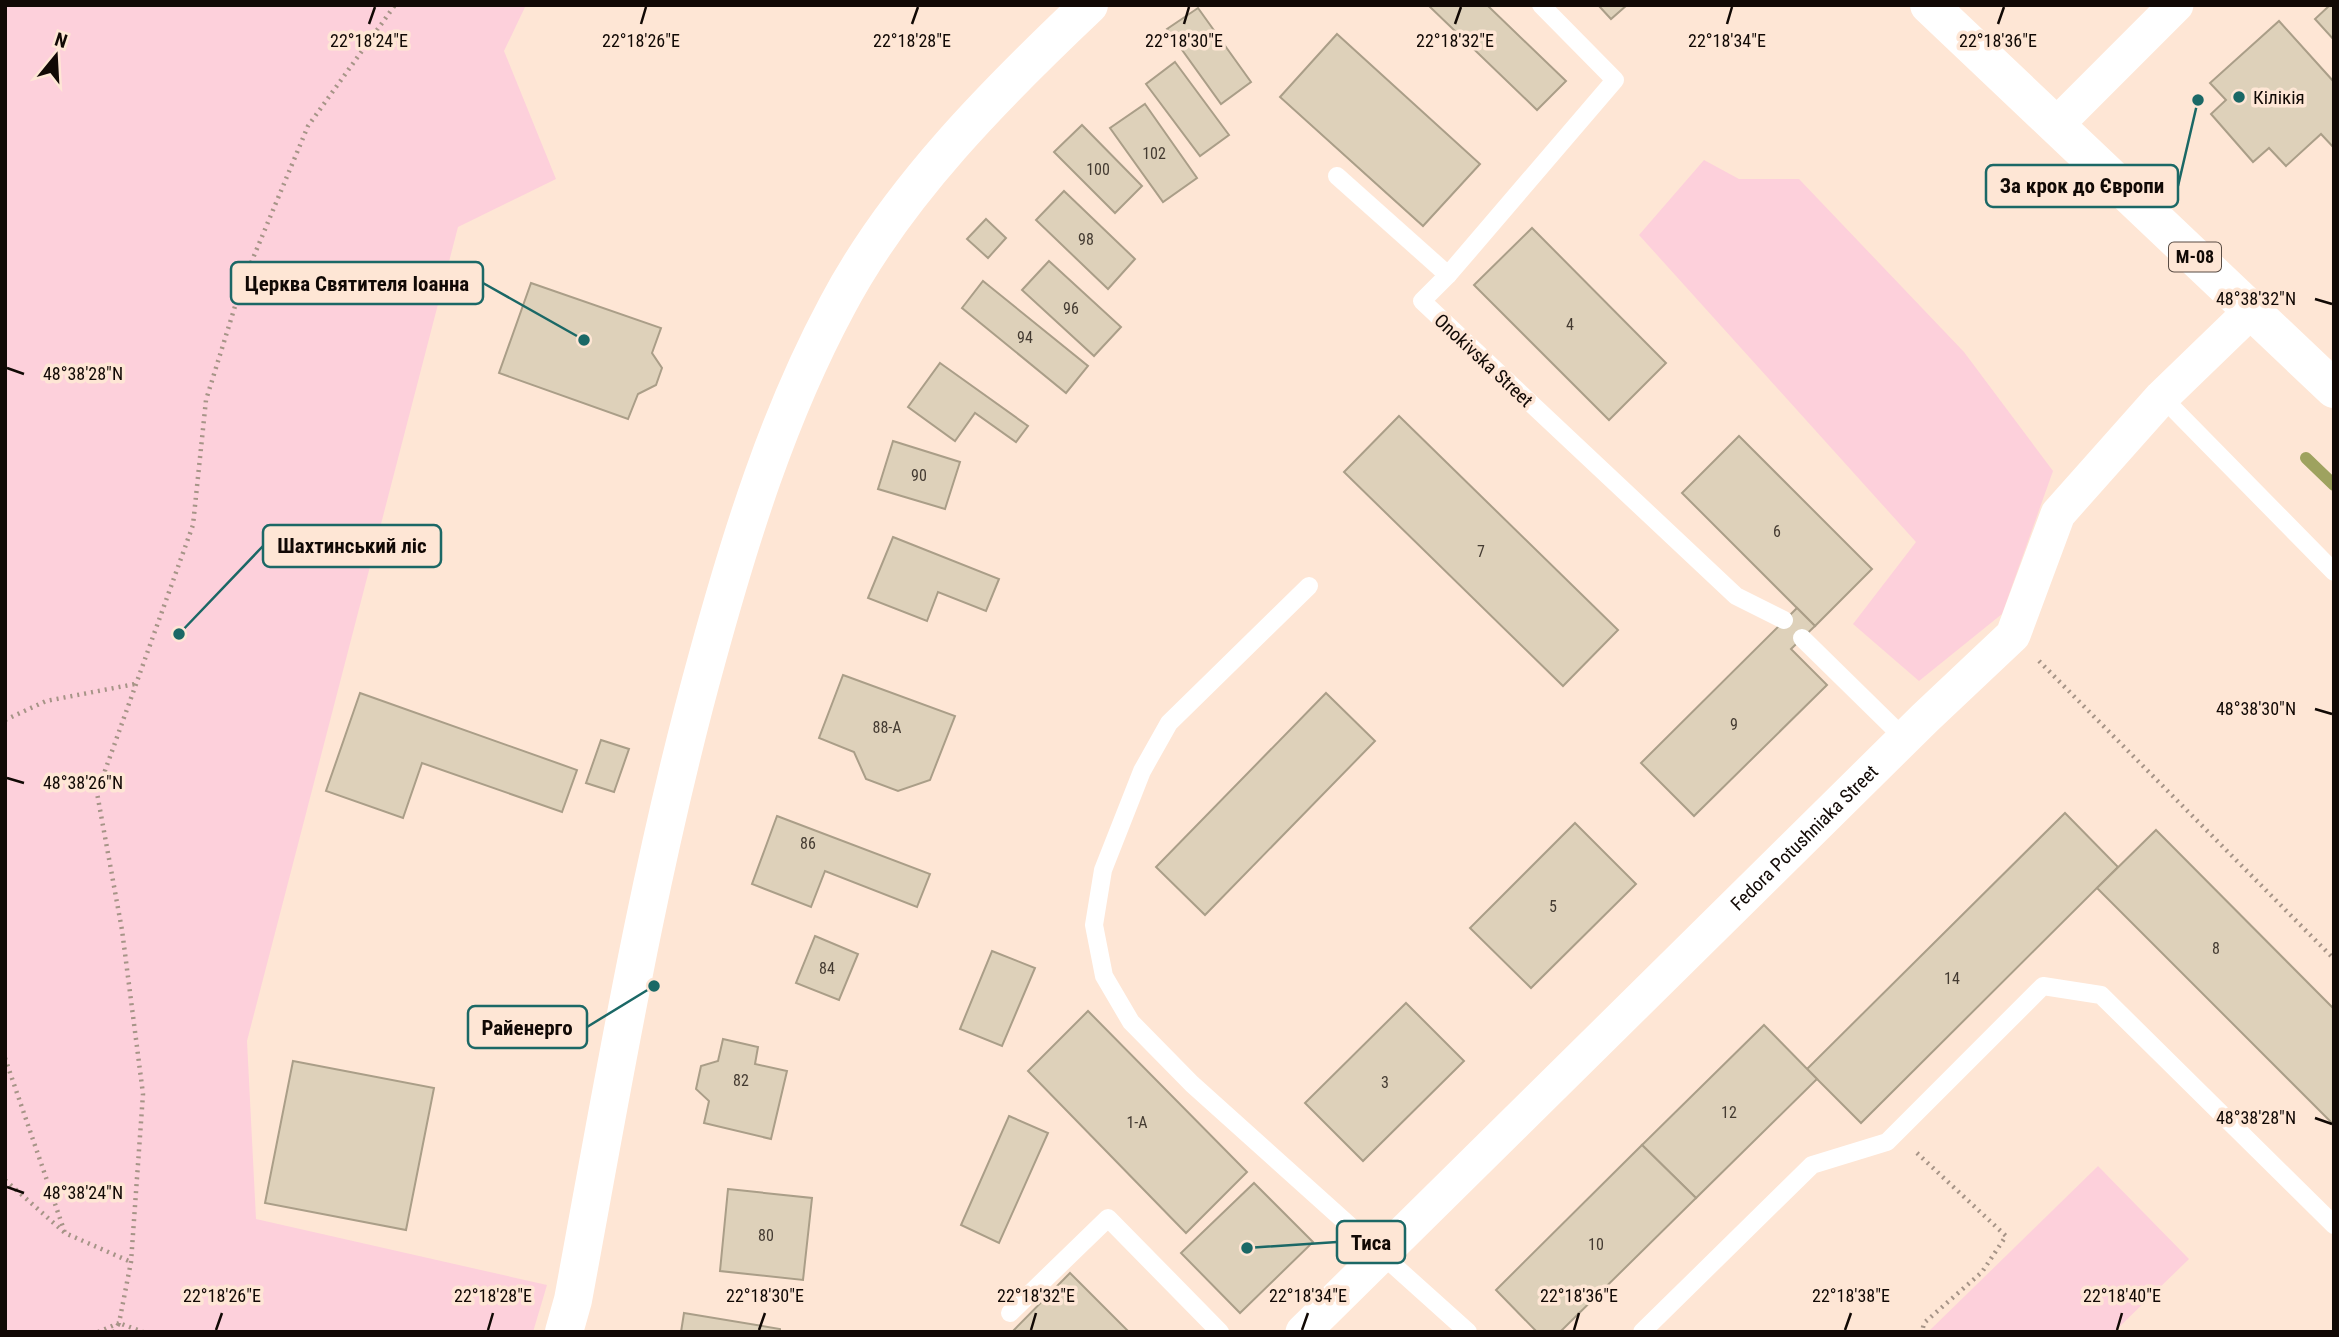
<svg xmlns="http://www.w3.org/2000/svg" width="2339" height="1337" viewBox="0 0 2339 1337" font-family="'Roboto Condensed',sans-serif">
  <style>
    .green { fill: #fdd0db }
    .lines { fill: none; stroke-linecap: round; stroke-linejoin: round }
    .stream { stroke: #9ea25f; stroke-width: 12 }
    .building { fill: #ded1ba; stroke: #aa9e88; stroke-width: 2 }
    .path { stroke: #a69487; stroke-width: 4.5; stroke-dasharray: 2 5; stroke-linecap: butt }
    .service { stroke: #fff; stroke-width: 18 }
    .minor { stroke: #fff; stroke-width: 35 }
    .tertiary { stroke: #fff; stroke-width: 38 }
    .trunk { stroke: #fff; stroke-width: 38 }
    .ticks { fill: none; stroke: #110905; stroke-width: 2.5 }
    .poi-dot { fill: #1b6866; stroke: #fee6d5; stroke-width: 2.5 }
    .labels { text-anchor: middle; stroke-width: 7; stroke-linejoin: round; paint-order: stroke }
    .number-label { font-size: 16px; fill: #443b32 }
    .shield { fill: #fee6d5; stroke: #584b43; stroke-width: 2 }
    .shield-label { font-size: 18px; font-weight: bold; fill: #110905 }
    .poi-label { font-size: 19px; fill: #110905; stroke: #fee6d5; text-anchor: start }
    .street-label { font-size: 19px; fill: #110905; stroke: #fee6d5 }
    .ticks-label { font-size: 18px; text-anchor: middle; fill: #110905; stroke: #fee6d5; stroke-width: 7; stroke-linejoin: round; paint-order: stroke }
    .leader { fill: none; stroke: #1b6866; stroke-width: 2.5 }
    .callout-dot { fill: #1b6866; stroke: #fee6d5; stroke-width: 2.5 }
    .callout { fill: #fee6d5; stroke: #1b6866; stroke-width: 2.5 }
    .callout-label { font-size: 21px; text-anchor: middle; font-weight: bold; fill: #110905 }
  </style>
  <rect width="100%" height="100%" fill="#fee6d5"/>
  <!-- green -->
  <g class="green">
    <path d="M5 5H526L504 51 556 179 458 227 247 1041 256 1219 547 1285 533 1332H5Z"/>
    <path d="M1704 160 1739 179H1799L1964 352 2053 471 2002 614 1919 681 1853 624 1916 542 1639 235Z"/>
    <path d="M2098 1166 2189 1259 2114 1332H1928Z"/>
  </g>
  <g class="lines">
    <!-- stream -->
    <path class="stream" d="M2306 458 2334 485"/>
  </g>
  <!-- building -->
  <g class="building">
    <path d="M1428 5H1487L1566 81 1537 110Z"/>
    <path d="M1598 5H1627L1611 19Z"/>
    <path d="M2330 5H2334V40L2315 19Z"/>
    <path d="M1198 8 1251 82 1221 104 1167 29Z"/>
    <path d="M2279 21 2334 82V148L2321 134 2286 166 2269 148 2253 162 2211 114 2226 100 2210 83Z"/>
    <path d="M1337 34 1480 164 1423 226 1280 97Z"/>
    <path d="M1175 62 1229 135 1200 156 1146 84Z"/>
    <path d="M1145 104 1197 178 1163 202 1110 128Z"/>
    <path d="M1082 125 1142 186 1115 213 1054 152Z"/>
    <path d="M1064 191 1135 259 1108 289 1036 220Z"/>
    <path d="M986 219 1006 238 988 258 967 239Z"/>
    <path d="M1532 228 1666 363 1609 420 1474 285Z"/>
    <path d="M1049 261 1121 327 1094 356 1022 290Z"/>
    <path d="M983 281 1088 366 1066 393 962 308Z"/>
    <path d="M531 283 661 328 652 353 662 368 656 385 638 394 628 419 499 373Z"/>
    <path d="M940 363 1028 426 1016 442 975 413 955 441 908 407Z"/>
    <path d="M1399 416 1618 630 1563 686 1344 472Z"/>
    <path d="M1739 436 1872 569 1815 626 1682 493Z"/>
    <path d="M893 441 960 462 945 509 878 489Z"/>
    <path d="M893 537 999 579 986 611 938 592 927 621 868 598Z"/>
    <path d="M1797 608 1815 626 1791 649 1827 685 1694 816 1641 763Z"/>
    <path d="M843 675 955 716 930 780 898 791 866 779 854 752 819 738Z"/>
    <path d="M360 693 577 770 562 812 422 763 403 818 326 791Z"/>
    <path d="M1326 693 1375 741 1205 915 1156 867Z"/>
    <path d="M601 740 629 749 614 792 586 783Z"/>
    <path d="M2065 813 2118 867 1861 1123 1807 1069Z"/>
    <path d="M777 816 930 874 917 907 825 871 811 907 752 884Z"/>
    <path d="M1575 823 1636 884 1531 988 1470 928Z"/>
    <path d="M2156 830 2334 1009V1125L2097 888Z"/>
    <path d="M815 936 858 954 839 1000 796 983Z"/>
    <path d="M992 951 1035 968 1002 1046 960 1029Z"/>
    <path d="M1406 1003 1464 1061 1363 1161 1305 1103Z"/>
    <path d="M1088 1011 1247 1172 1186 1233 1028 1071Z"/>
    <path d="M1764 1025 1817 1079 1696 1198 1642 1145Z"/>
    <path d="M723 1039 758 1047 755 1064 787 1071 771 1139 704 1123 709 1101 696 1089 701 1066 718 1061Z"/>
    <path d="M293 1061 434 1088 406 1230 265 1203Z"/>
    <path d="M1009 1116 1048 1133 999 1243 961 1225Z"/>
    <path d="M1642 1145 1696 1198 1560 1332H1537L1496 1290Z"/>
    <path d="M1254 1183 1313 1242 1240 1313 1181 1253Z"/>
    <path d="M728 1189 812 1198 803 1280 720 1271Z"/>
    <path d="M1070 1273 1129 1332H1012Z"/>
    <path d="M684 1313 780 1329V1332H681Z"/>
  </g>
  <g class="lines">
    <!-- path -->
    <g class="path">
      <path d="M2039 661 2334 959"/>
      <path d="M5 720 46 701 135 684"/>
      <path d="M5 1058 65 1233"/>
      <path d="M1917 1153 2006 1236 1982 1272 1924 1323 1922 1332"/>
      <path d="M5 1180 65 1233 131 1262"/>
      <path d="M98 1332 119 1323 131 1262 143 1094 122 930 97 793 193 525 206 400 241 287 308 126 395 5"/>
      <path d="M114 1332 119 1323 143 1332"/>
    </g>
    <!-- service -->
    <g class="service">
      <path d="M1541 5 1615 80 1448 275 1422 301 1736 596 1784 620"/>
      <path d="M1337 176 1448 275"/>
      <path d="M2162 397 2334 572"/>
      <path d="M1309 586 1169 723 1142 771 1103 870 1094 925 1104 976 1131 1022 1192 1084 1468 1332"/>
      <path d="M1802 638 1905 739"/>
      <path d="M1010 1313 1108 1218 1220 1332"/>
      <path d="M1642 1332 1812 1165 1887 1142 2043 986 2101 995 2334 1225"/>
    </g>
    <!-- minor -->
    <g class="minor">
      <path d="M2055 126 2176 5"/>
      <path id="s1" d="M1303 1332 1925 718 2013 635 2058 514 2162 397 2252 310"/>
    </g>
    <!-- tertiary -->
    <path class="tertiary" d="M564 1332 573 1300C613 1084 649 867 708 655 741 535 778 416 837 306 897 192 996 93 1089 5"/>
    <!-- trunk -->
    <path class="trunk" d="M1929 5 2334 389"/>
  </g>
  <!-- ticks -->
  <path class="ticks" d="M369 24 375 7M641 24 646 7M912 24 918 7M1184 24 1189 7M1455 24 1461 7M1727 24 1732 7M1998 24 2004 7M2315 299 2332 304M7 368 24 374M2315 709 2332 714M7 778 24 783M2315 1118 2332 1124M7 1187 24 1193M216 1330 222 1313M488 1330 493 1313M759 1330 765 1313M1031 1330 1036 1313M1302 1330 1308 1313M1574 1330 1579 1313M1845 1330 1851 1313M2117 1330 2122 1313"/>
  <!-- markers -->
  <circle class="poi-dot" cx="2239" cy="97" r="7"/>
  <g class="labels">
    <!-- number labels -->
    <g class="number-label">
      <text x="1154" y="159">102</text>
      <text x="1098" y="175">100</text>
      <text x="1086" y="245">98</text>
      <text x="1071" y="314">96</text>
      <text x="1570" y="330">4</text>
      <text x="1025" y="343">94</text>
      <text x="919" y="481">90</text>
      <text x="1777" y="537">6</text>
      <text x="1481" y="557">7</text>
      <text x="1734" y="730">9</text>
      <text x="887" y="733">88-А</text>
      <text x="808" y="849">86</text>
      <text x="1553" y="912">5</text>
      <text x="2216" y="954">8</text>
      <text x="827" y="974">84</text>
      <text x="1952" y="984">14</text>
      <text x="741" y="1086">82</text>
      <text x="1385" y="1088">3</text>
      <text x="1729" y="1118">12</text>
      <text x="1137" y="1128">1-А</text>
      <text x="766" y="1241">80</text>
      <text x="1596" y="1250">10</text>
    </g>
    <!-- shield labels -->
    <rect class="shield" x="2169" y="242.5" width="52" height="29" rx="5"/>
    <g class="shield-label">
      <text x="2195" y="263">М-08</text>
    </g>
    <!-- poi labels -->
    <g class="poi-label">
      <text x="2253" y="104">Кілікія</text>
    </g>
    <!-- street labels -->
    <g class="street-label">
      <text transform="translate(1484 360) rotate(43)" y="7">Onokivska Street</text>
      <text dy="7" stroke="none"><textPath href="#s1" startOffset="704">Fedora Potushniaka Street</textPath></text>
    </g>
  </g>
  <g class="ticks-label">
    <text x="369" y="47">22°18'24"E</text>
    <text x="641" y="47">22°18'26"E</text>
    <text x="912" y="47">22°18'28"E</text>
    <text x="1184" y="47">22°18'30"E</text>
    <text x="1455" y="47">22°18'32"E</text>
    <text x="1727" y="47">22°18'34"E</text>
    <text x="1998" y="47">22°18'36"E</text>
    <text x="2256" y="305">48°38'32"N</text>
    <text x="83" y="380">48°38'28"N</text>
    <text x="2256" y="715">48°38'30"N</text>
    <text x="83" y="789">48°38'26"N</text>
    <text x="2256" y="1124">48°38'28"N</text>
    <text x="83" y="1199">48°38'24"N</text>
    <text x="222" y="1302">22°18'26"E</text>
    <text x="493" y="1302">22°18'28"E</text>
    <text x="765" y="1302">22°18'30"E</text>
    <text x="1036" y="1302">22°18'32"E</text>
    <text x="1308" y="1302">22°18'34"E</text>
    <text x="1579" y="1302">22°18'36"E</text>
    <text x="1851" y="1302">22°18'38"E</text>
    <text x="2122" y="1302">22°18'40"E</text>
  </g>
  <!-- callouts -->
  <path class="leader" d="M2198 100L2178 186M584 340L483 283M179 634L263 546M654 986L587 1027M1247 1248L1337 1242"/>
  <g class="callout-dot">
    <circle cx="2198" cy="100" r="7"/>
    <circle cx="584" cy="340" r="7"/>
    <circle cx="179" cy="634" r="7"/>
    <circle cx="654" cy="986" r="7"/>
    <circle cx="1247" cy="1248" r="7"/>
  </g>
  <g class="callout">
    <rect x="1986" y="165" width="192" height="42" rx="7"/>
    <rect x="231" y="262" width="252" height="42" rx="7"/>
    <rect x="263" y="525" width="178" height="42" rx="7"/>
    <rect x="468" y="1006" width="119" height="42" rx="7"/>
    <rect x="1337" y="1221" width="68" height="42" rx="7"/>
  </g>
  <g class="callout-label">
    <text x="2082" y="193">За крок до Європи</text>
    <text x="357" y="291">Церква Святителя Іоанна</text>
    <text x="352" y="553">Шахтинський ліс</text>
    <text x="527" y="1035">Райенерго</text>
    <text x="1371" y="1250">Тиса</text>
  </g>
  <!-- border -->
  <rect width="2339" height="1337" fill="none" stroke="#110905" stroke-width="14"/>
  <!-- north arrow -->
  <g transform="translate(56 56) rotate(18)" stroke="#fee6d5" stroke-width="5" paint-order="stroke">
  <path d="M0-5L12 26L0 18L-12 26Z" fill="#110905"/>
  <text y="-10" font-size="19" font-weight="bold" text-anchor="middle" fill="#110905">N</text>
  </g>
</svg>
